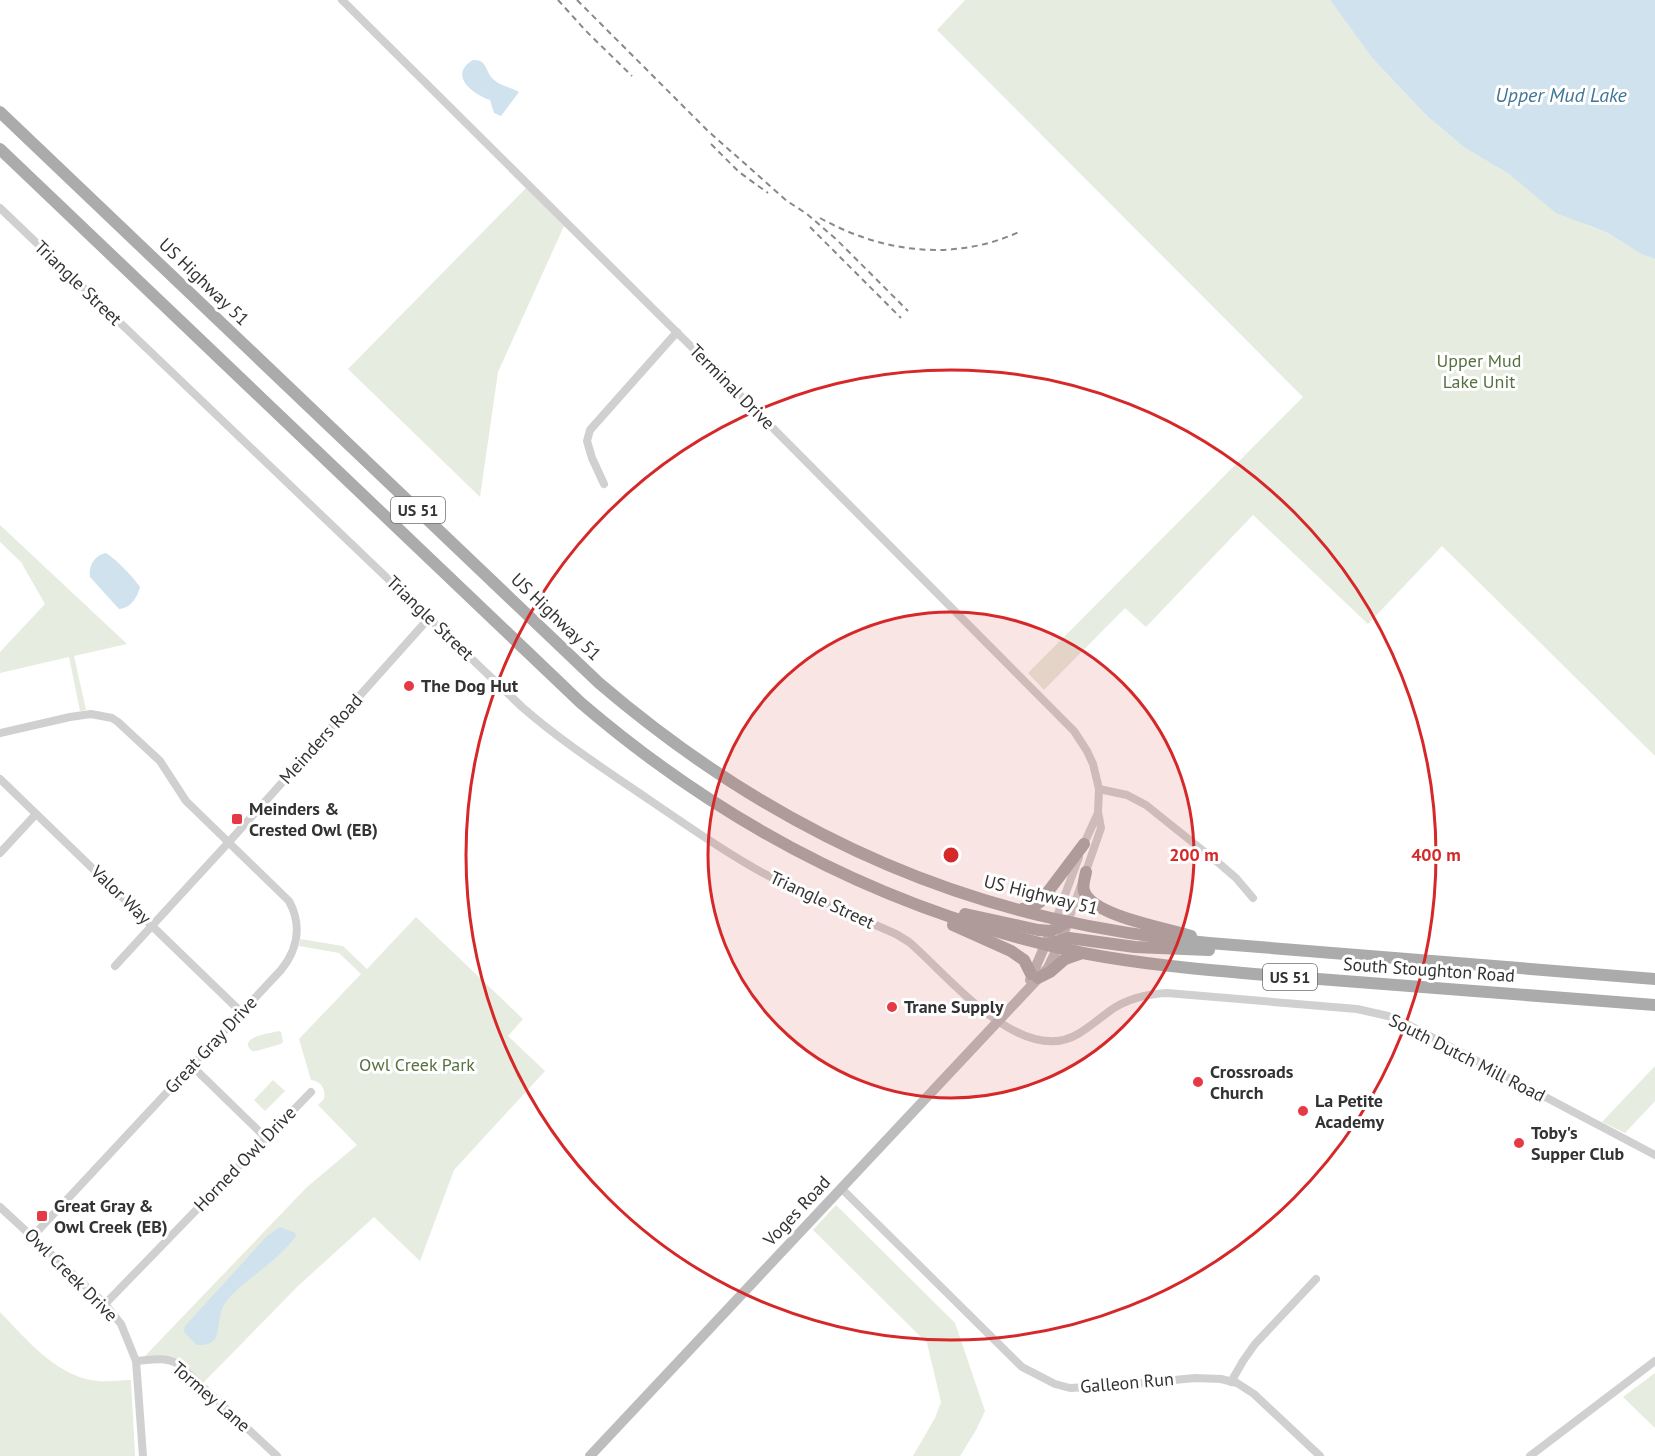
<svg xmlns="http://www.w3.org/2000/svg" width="1655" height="1456" viewBox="0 0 1655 1456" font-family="'PT Sans',sans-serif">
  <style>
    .green { fill: #e6ecdf }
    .water { fill: #cfe2ee }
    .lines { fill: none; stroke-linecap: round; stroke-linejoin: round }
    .street { stroke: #d0d0d0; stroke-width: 8 }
    .secondary { stroke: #bdbdbd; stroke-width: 10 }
    .primary { stroke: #ababab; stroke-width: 12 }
    .rail { stroke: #888; stroke-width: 2; stroke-dasharray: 6 4.5; stroke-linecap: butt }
    .ring { fill: none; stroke: #d62828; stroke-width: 3 }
    .poi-dot { fill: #e63946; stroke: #fff; stroke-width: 2 }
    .labels { text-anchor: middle; stroke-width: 6; stroke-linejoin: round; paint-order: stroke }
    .shield { fill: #fff; stroke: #707070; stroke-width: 1.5 }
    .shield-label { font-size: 16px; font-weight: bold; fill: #333 }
    .street-label { font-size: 18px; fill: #333; stroke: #fff }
    .park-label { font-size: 18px; fill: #56703f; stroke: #fff }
    .poi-label { font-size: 18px; font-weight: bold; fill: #333; stroke: #fff; text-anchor: start }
    .water-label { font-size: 20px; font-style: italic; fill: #3f7597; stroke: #fff }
    .centre { fill: #d62828; stroke: #fff; stroke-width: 3 }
    .ring-label { font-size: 18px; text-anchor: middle; font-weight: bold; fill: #d62828; stroke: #fff; stroke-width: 6; stroke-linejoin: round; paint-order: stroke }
  </style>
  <rect width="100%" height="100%" fill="#fff"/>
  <!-- green -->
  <g class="green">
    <path d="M965 0H1330L1372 58 1427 116 1465 148 1509 174 1586 225 1608 233 1641 254 1655 259V756L1442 546 1368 624 1253 515 1146 627 1125 608 1044 690 1028 673 1303 397 937 30Z"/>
    <path d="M526 188 564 226 498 372 480 497 348 369Z"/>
    <path d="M0 525 127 644 74 656 86 710 80 711 69 657 0 673V652L45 604 21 562 0 542Z"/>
    <path d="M416 917 523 1019 508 1036 545 1071 454 1170 420 1261 374 1217 298 1286 203 1383C181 1360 178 1355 145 1356L307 1187 357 1145 318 1105 324 1099C326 1089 321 1081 311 1080L299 1039 361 974 339 953 299 946 300 939 343 946 367 969Z"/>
    <path d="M279 1031 281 1032 283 1042 281 1044C275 1045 257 1052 252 1051 251 1050 250 1049 249 1048 242 1036 272 1033 279 1031Z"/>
    <path d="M1655 1066V1101L1625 1133 1602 1122Z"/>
    <path d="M273 1080 285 1091 265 1111 254 1100Z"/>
    <path d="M836 1205 955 1323 985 1411 976 1430 960 1456H913L935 1418 941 1402 927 1343 813 1230Z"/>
    <path d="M0 1312C26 1339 58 1378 98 1381 109 1382 121 1380 131 1380L135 1456H0Z"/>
    <path d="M1655 1373V1428L1623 1397Z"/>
  </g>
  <!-- water -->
  <g class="water">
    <path d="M1330 0H1655V259L1641 254 1608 233 1556 213 1509 174 1465 148 1427 116 1372 58Z"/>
    <path d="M473 60C487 59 485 71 493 79 500 86 511 87 519 92L501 116 494 113 490 100C472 94 448 75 473 60Z"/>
    <path d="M106 553C117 560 133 577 140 587 137 598 131 608 119 609L90 577C88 566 95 555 106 553Z"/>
    <path d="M280 1227 295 1233 296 1236C285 1251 269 1264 255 1275 244 1284 232 1292 224 1305 214 1322 226 1347 197 1345L184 1332 185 1326 267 1236Z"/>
  </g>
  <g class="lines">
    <!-- street -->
    <g class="street">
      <path d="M342 0 738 393 1074 731 1087 751 1093 764 1099 789 1098 812 1101 828 1085 874"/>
      <path d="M0 208 522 707C562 742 607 771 651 801 688 826 724 852 763 873 806 896 851 914 896 934L909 942C948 975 1021 1068 1078 1034 1090 1027 1100 1018 1111 1010 1127 999 1147 994 1167 993L1357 1009 1388 1016 1407 1024 1655 1155"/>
      <path d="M604 484 592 458 587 441 590 430 677 332"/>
      <path d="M0 733 70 717 91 714 112 718 118 722 160 761 186 801 289 901C302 925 298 949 281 970L33 1236"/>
      <path d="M0 779 241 1012"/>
      <path d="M1099 789 1127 795 1146 805 1221 865 1236 878 1253 898"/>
      <path d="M1083 846 1098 813"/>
      <path d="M0 853 36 814"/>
      <path d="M1056 919 1079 857"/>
      <path d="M1068 922 1081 885"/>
      <path d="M115 966 228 843 430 617"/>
      <path d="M191 1065 266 1138"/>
      <path d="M841 1188 1022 1367 1055 1384 1070 1388 1122 1385 1195 1378 1221 1379 1237 1383 1254 1394 1320 1456"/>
      <path d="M0 1207 105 1304 121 1324 136 1361 143 1456"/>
      <path d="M105 1304 311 1092"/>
      <path d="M136 1361C150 1360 165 1356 178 1364L277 1456"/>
      <path d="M1231 1382 1243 1361 1255 1344 1316 1279"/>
      <path d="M1530 1456 1655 1361"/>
    </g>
    <!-- secondary -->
    <g class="secondary">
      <path d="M1030 980 1049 936"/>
      <path d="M590 1456 1048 968 1058 947 1068 922"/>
    </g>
    <!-- primary -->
    <g class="primary">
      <path d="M0 112 599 683C731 796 881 879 1051 918 1103 930 1156 938 1209 943L1655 979"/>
      <path d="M0 149 581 703C727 828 894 914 1083 953 1140 964 1197 969 1254 974L1655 1005"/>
      <path d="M1086 872C1085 878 1082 885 1084 891 1092 916 1166 928 1191 936"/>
      <path d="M1022 909 1034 906 1041 901 1084 844"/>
      <path d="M965 914 1038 930 1051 931 1068 922"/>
      <path d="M953 925 1011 951 1024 960 1031 974"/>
      <path d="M1048 944 1069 938 1135 947 1209 950"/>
      <path d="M1038 978 1050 972 1065 959 1082 953"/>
    </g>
    <!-- rail -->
    <g class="rail">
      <path d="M558 0 586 31 632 76"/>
      <path d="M577 0 708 131 787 201 807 214 837 240 908 311"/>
      <path d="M711 144 739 172 768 193"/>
      <path d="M820 218C883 253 955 262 1021 231"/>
      <path d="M810 227 901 318"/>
    </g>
  </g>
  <!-- distance rings -->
  <circle cx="951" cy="855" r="243" fill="#d62828" fill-opacity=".12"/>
  <g class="ring">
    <circle cx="951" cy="855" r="243"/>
    <circle cx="951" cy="855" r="485"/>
  </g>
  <!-- markers -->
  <g class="poi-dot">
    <circle cx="409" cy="686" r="6"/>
    <rect x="231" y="813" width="12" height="12" rx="3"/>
    <circle cx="892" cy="1007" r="6"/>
    <circle cx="1198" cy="1082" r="6"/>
    <circle cx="1303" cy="1111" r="6"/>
    <circle cx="1519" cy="1143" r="6"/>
    <rect x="36" y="1210" width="12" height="12" rx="3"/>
  </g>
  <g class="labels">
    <!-- shield labels -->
    <g class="shield">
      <rect x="391" y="497" width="54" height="26" rx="4.5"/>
      <rect x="1263" y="964" width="54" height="26" rx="4.5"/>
    </g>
    <g class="shield-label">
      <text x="418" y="516">US 51</text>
      <text x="1290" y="983">US 51</text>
    </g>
    <!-- street labels -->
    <g class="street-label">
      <text transform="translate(204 282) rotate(44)" y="6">US Highway 51</text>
      <text transform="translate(78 283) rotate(44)" y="6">Triangle Street</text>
      <text transform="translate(732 387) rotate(45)" y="6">Terminal Drive</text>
      <text transform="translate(556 617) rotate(44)" y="6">US Highway 51</text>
      <text transform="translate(430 618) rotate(44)" y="6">Triangle Street</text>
      <text transform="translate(321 739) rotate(-48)" y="6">Meinders Road</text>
      <text transform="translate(121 895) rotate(44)" y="6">Valor Way</text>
      <text transform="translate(1041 895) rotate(14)" y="6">US Highway 51</text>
      <text transform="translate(822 900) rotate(25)" y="6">Triangle Street</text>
      <text transform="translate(1429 970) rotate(4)" y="6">South Stoughton Road</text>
      <text transform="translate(211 1045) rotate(-47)" y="6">Great Gray Drive</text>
      <text transform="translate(1467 1058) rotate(27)" y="6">South Dutch Mill Road</text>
      <text transform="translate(245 1159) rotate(-46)" y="6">Horned Owl Drive</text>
      <text transform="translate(797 1211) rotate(-47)" y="6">Voges Road</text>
      <text transform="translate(71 1275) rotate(45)" y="6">Owl Creek Drive</text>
      <text transform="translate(1127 1383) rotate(-5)" y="6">Galleon Run</text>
      <text transform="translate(211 1397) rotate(41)" y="6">Tormey Lane</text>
    </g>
    <!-- park labels -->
    <g class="park-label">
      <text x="1479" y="367">Upper Mud<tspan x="1479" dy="21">Lake Unit</tspan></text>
      <text x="417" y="1071">Owl Creek Park</text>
    </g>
    <!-- poi labels -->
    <g class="poi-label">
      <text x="421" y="692">The Dog Hut</text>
      <text x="249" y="815">Meinders &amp;<tspan x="249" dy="21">Crested Owl (EB)</tspan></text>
      <text x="904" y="1013">Trane Supply</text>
      <text x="1210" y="1078">Crossroads<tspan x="1210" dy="21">Church</tspan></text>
      <text x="1315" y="1107">La Petite<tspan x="1315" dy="21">Academy</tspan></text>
      <text x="1531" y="1139">Toby's<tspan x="1531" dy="21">Supper Club</tspan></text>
      <text x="54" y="1212">Great Gray &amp;<tspan x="54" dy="21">Owl Creek (EB)</tspan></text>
    </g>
    <!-- water labels -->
    <g class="water-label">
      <text x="1561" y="102">Upper Mud Lake</text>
    </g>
  </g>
  <circle cx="951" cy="855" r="9" class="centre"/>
  <g class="ring-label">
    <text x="1194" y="861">200 m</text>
    <text x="1436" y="861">400 m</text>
  </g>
</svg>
